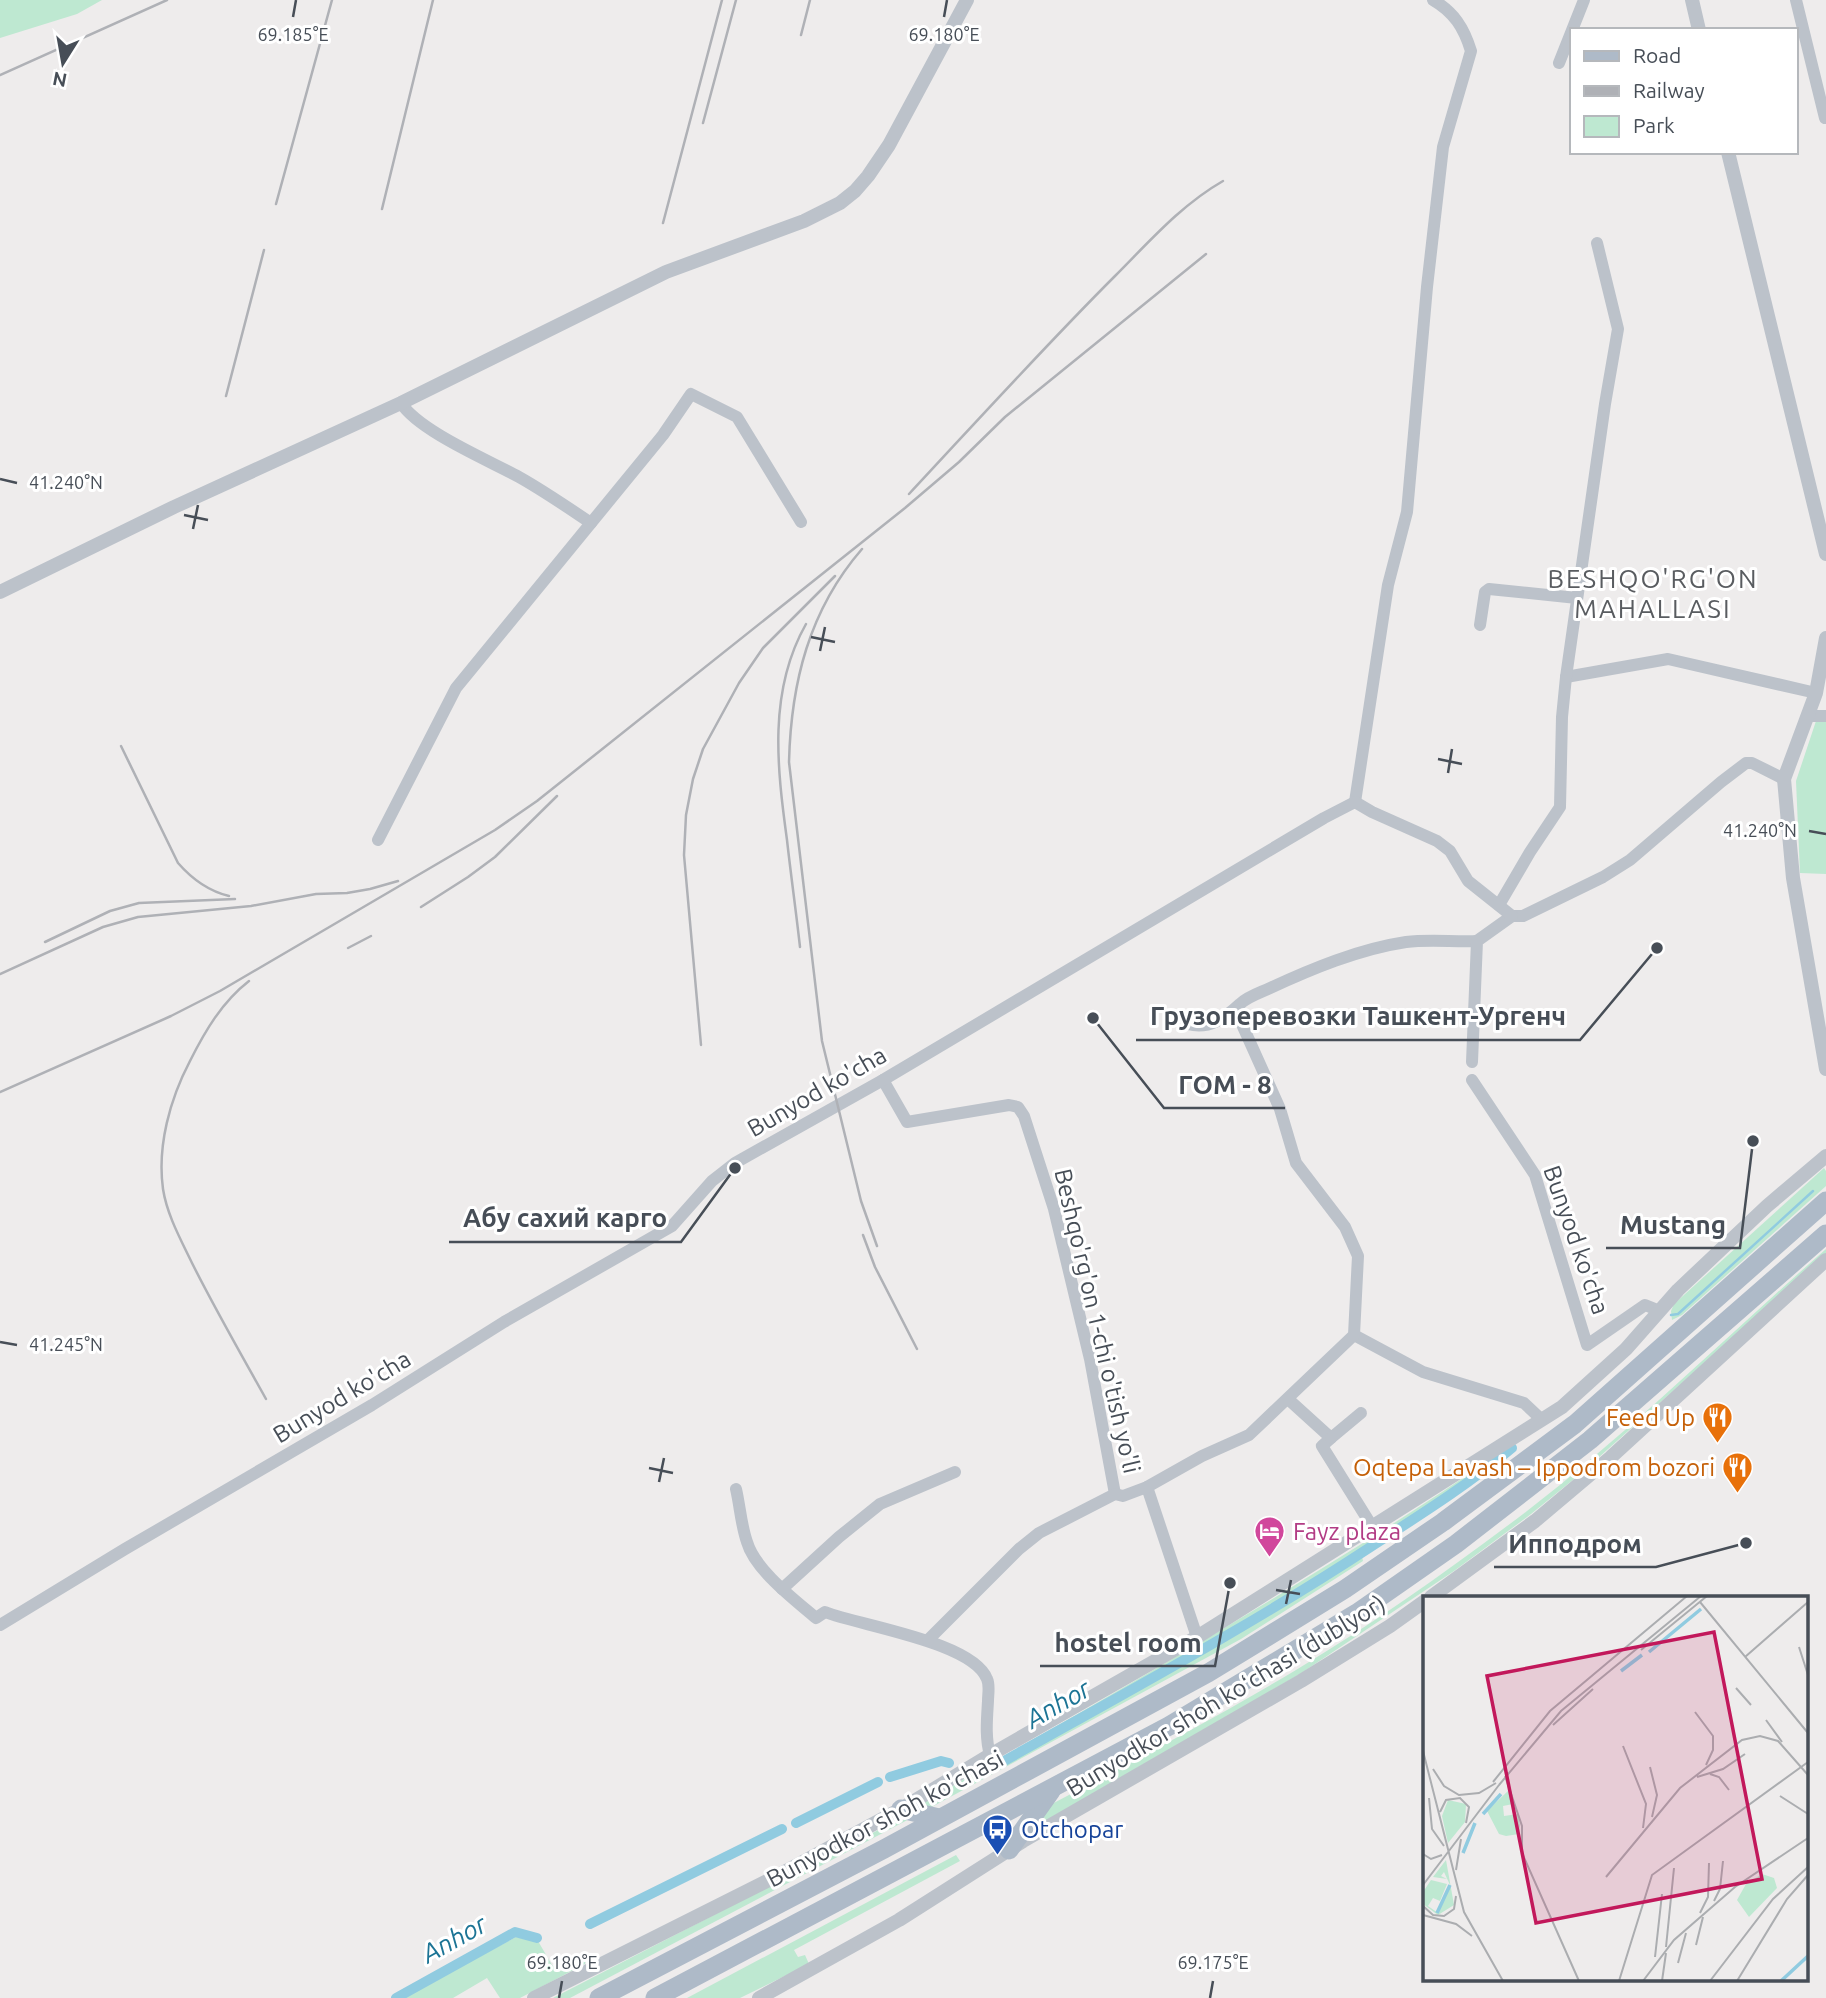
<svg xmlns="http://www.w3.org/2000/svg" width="1826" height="1998" viewBox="0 0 1826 1998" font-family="Ubuntu,sans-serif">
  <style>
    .green { fill: #bee8d1 }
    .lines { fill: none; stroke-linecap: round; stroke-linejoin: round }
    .stream { stroke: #90cbe0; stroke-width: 2.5 }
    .canal { stroke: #90cbe0; stroke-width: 10 }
    .minor { stroke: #bcc2ca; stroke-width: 12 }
    .tertiary { stroke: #bcc2ca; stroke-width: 14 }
    .primary { stroke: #aebac8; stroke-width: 19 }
    .rail { stroke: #afb1b6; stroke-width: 2.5 }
    .ticks { fill: none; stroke: #474e57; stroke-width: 2.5 }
    .labels { text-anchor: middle; stroke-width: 6; stroke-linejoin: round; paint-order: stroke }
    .street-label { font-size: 24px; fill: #474e57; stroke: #fff }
    .food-label { font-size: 24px; fill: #c56008; stroke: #fff; text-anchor: end }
    .hotel-label { font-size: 24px; fill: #b23c85; stroke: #fff; text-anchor: start }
    .transit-label { font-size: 24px; fill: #164399; stroke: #fff; text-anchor: start }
    .neighbourhood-label { font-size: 26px; letter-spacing: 2px; fill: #595c60; stroke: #fff }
    .water-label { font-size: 26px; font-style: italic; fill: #1c7495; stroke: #fff }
    .inset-river { fill: none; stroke: #90cbe0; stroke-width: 3.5 }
    .inset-road { fill: none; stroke: #abadb0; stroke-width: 2 }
    .view { fill: #c2185b; fill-opacity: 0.15; stroke: #c2185b; stroke-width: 3.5 }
    .inset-edge { fill: none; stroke: #474e57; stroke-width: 3.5 }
    .ticks-label { font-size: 18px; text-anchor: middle; fill: #474e57; stroke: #fff; stroke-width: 6; stroke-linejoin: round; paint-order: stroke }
    .leader { fill: none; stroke: #474e57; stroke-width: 2.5 }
    .callout-dot { fill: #474e57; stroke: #fff; stroke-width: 2.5 }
    .callout-label { font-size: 26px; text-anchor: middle; font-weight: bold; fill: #474e57; stroke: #fff; stroke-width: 6; stroke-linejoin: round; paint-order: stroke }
  </style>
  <rect width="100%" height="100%" fill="#eeecec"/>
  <!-- green -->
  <g class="green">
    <path d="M0 0H102L77 14 0 38Z"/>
    <path d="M1816 721 1826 722V874L1800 873 1796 781Z"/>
    <path d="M1824 1168 1826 1171V1186L1682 1315 1672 1320 1671 1311 1674 1304Z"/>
    <path d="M1826 1249V1254L1579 1475 1531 1514 1454 1571 1300 1674 1038 1825 1050 1805C1133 1761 1216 1718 1296 1670 1376 1622 1453 1567 1527 1511 1632 1430 1727 1336 1826 1249Z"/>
    <path d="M1497 1455H1500L1463 1484 1361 1552 1363 1561 1241 1639 930 1808 919 1805C1114 1693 1311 1582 1497 1455Z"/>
    <path d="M915 1816 570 1998H553L884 1827Z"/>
    <path d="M956 1855 960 1861 794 1950 798 1957 805 1955 809 1964 740 1998H687Z"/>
    <path d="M516 1937 538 1941 552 1965 561 1971 586 1957 585 1964 520 1998H500L487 1978 453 1998H402Z"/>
  </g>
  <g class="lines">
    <!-- stream -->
    <path class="stream" d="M1671 1315 1678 1314 1813 1191"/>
    <!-- canal -->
    <g class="canal">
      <path d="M981 1774C1112 1700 1246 1629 1372 1546 1420 1515 1468 1485 1512 1448"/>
      <path d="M890 1777 941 1761 949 1763"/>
      <path d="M796 1823 878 1782"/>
      <path d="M590 1924 782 1829"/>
      <path d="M396 1998 515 1932 537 1938"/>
    </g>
    <!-- minor -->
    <g class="minor">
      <path d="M1796 0 1825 118"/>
      <path d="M1559 63 1584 0"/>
      <path d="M401 403C419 431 488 460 519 477 544 491 567 507 591 523"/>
      <path d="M1480 625 1485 592 1489 589 1577 598"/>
      <path d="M1566 677 1668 659 1816 693"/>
      <path d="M1808 716H1826"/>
      <path d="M1355 802 1388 585 1407 512 1427 287 1443 147 1471 51C1464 28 1454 12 1433 0"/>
      <path d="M378 840 456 688 663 435 691 394 737 417 801 522"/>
      <path d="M1499 905 1530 852 1560 807 1562 717 1566 677 1605 404 1618 329 1597 243"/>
      <path d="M1188 1024C1209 1030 1225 1018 1240 1004 1247 997 1259 993 1268 989 1311 969 1359 949 1406 942 1429 939 1454 942 1477 941"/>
      <path d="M1472 1062 1477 941 1512 916H1523L1603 877 1630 860 1721 782 1746 763H1752L1784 779"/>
      <path d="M883 1080 907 1122 1009 1105 1018 1107 1024 1116 1054 1209 1090 1359 1115 1494"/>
      <path d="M1472 1080 1535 1175 1587 1345 1645 1305 1660 1311"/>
      <path d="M1354 1335 1423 1372 1524 1403 1541 1419"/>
      <path d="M1288 1399 1331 1438 1322 1446 1373 1528"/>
      <path d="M1331 1438 1361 1413"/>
      <path d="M1147 1487 1197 1637"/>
      <path d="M736 1489C740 1506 741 1525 747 1542 755 1570 795 1600 816 1618L825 1612C861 1626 973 1642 987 1679 990 1685 988 1694 988 1701 987 1719 985 1737 990 1755"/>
      <path d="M782 1589 839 1537 880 1504 955 1472"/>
      <path d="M0 1625 125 1549 372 1405 504 1322 672 1226 712 1181 735 1163 883 1080 1324 818 1355 802 1372 812 1437 841 1450 851 1468 881 1512 916"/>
      <path d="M928 1640 1019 1549 1039 1533 1115 1494 1123 1496 1147 1487 1202 1456 1249 1435 1354 1335 1358 1256 1345 1227 1296 1163 1280 1109 1236 1011"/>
    </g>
    <!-- tertiary -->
    <g class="tertiary">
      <path d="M1692 0 1699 30"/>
      <path d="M1728 152 1826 554"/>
      <path d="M0 592 174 507 401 403 666 272 804 221 840 203 855 191 868 176 889 145 967 0"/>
      <path d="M1826 638 1816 693 1784 779 1793 878 1826 1069"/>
      <path d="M1431 1597 1535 1521 1611 1457 1826 1260"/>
      <path d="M534 1998 779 1875 901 1809 990 1755 1197 1637 1562 1407 1626 1349 1678 1290 1767 1206 1826 1156"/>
      <path d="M759 1998 899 1920 1023 1841 1301 1681 1390 1626 1425 1601"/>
    </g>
    <!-- primary -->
    <g class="primary">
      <path d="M901 1809 939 1818"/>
      <path d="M1009 1850 1051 1791"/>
      <path d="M599 1998 884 1849 1208 1673 1345 1589 1443 1522 1575 1424 1826 1201"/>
      <path d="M655 1998 1169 1726 1357 1613 1456 1544 1590 1440 1826 1234"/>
    </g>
    <!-- rail -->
    <g class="rail">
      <path d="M801 35 810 0"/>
      <path d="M0 75 167 0"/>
      <path d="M703 123 736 0"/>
      <path d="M276 204 332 0"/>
      <path d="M382 209 433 0"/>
      <path d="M663 223 722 0"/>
      <path d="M226 396 264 250"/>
      <path d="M909 494C977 421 1044 347 1115 276 1149 242 1181 205 1223 181"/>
      <path d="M862 549C809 610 791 683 789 762L822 1041 861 1201 877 1246"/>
      <path d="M121 746 178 863C192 879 208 891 229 896"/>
      <path d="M421 907 468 877 495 857 557 796"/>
      <path d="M45 942 110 911 139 903 235 899"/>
      <path d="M800 947C796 911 791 876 787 840 777 767 768 691 806 624"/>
      <path d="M348 948 371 936"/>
      <path d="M0 974 103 927 138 917 251 906 316 894 347 893 370 889 398 881"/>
      <path d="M249 981C222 1002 205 1031 190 1061 170 1099 157 1146 163 1189 167 1215 181 1240 192 1263 215 1309 241 1354 266 1399"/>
      <path d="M701 1045 684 855 686 815 693 779 703 749 739 683 763 648 835 576"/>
      <path d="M0 1092 171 1016 220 991 495 830 537 801 905 508 959 462 1005 417 1206 254"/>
      <path d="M863 1235 875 1267 917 1349"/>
    </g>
  </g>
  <!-- ticks -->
  <path class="ticks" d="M293 17 296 0M944 17 947 0M0 479 17 483M184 515 208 520M193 529 198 505M811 637 835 642M820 651 825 627M1438 759 1462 764M1448 773 1452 749M1809 831 1826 834M0 1342 17 1345M649 1468 673 1473M659 1482 664 1458M1276 1590 1300 1594M1286 1604 1291 1580M559 1998 562 1981M1210 1998 1213 1981"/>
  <!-- icons -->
  <defs>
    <symbol id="restaurant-pin" viewBox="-11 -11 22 30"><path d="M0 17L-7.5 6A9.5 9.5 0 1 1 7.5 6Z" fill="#e8710a" stroke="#fff"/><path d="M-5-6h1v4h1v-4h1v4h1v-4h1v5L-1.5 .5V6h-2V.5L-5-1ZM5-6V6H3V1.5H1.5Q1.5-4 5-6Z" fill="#fff"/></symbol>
    <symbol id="hotel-pin" viewBox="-11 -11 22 30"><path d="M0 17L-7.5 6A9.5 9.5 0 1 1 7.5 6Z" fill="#d1479c" stroke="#fff"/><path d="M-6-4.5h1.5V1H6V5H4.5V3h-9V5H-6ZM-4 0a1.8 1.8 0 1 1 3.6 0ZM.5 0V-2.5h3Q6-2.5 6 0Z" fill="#fff"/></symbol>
    <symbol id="bus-pin" viewBox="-11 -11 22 30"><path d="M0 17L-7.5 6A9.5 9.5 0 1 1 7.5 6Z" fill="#1a4fb4" stroke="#fff"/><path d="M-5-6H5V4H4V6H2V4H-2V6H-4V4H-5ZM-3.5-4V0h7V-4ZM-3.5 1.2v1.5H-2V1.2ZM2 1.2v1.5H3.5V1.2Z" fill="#fff"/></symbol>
  </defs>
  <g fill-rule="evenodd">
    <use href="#restaurant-pin" x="1700" y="1400" width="35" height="47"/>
    <use href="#restaurant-pin" x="1720" y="1450" width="35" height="47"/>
    <use href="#hotel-pin" x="1252" y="1514" width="35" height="47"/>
    <use href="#bus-pin" x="980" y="1812" width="35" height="47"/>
  </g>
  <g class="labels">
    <!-- street labels -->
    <g class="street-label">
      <text transform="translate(817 1092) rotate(-30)" y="8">Bunyod ko'cha</text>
      <text transform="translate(1576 1240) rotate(71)" y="8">Bunyod ko'cha</text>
      <text transform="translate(1097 1321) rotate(77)" y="8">Beshqo'rg'on 1-chi o'tish yo'li</text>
      <text transform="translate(342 1397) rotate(-31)" y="8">Bunyod ko'cha</text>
      <text transform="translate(1226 1696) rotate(-31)" y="8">Bunyodkor shoh koʻchasi (dublyor)</text>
      <text transform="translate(885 1819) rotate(-28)" y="8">Bunyodkor shoh ko'chasi</text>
    </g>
    <!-- food labels -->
    <g class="food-label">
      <text x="1695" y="1426">Feed Up</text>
      <text x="1715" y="1476">Oqtepa Lavash – Ippodrom bozori</text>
    </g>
    <!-- hotel labels -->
    <g class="hotel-label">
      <text x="1293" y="1540">Fayz plaza</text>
    </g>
    <!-- transit labels -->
    <g class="transit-label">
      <text x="1021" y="1838">Otchopar</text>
    </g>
    <!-- neighbourhood labels -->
    <g class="neighbourhood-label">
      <text x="1653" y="588">BESHQO'RG'ON<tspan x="1653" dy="30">MAHALLASI</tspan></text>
    </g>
    <!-- water labels -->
    <g class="water-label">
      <text transform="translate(1058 1704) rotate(-30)" y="9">Anhor</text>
      <text transform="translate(454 1939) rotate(-29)" y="9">Anhor</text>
    </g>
  </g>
  <!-- overview -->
  <g transform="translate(1423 1596)">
    <rect width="385" height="385" fill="#eeecec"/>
    <path d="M85 195 90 208 80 210 81 220 95 218 97 230 96 238 83 240 76 238 64 215ZM25 204 43 208 42 226 25 247 19 220ZM23 264 31 309 15 319 0 308V296L8 284 24 288 17 305 10 302 5 310 15 317 27 289 21 276 18 280 24 283 10 281ZM339 278 351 282 354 292 326 321 314 304 323 288Z" fill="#bee8d1"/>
    <path class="inset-river" d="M226 56 278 13M198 75 219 59M60 218 78 198M40 257 52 227M14 317 27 289M358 385 385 360"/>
    <path class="inset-road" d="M277 6 385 137M376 51 385 79M218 54 284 0M322 61 385 6M313 92 328 109M272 116 290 140V154L283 169M343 124 359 146M130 129 170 93M200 150 223 208 220 232M0 155 41 316 80 385M227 171 234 199 229 221M10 173 21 190 36 199 56 197 73 187M287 178 296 181 306 194M82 180 99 230V257L156 385M274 181 300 173 322 158M70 186 127 115 264 0M76 189 138 115 278 0M357 200 385 218M6 202 9 233 21 250M17 216 23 204 37 202 46 211 43 227M0 258 8 263 19 259M33 274 38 243M183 281 257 192 319 144 337 140 355 145 385 179M0 289 76 189M291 305 297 293 300 265M0 310 10 319 21 320 31 313 33 300M277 317 285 301 286 267M0 319 33 328 49 340M273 349 280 321M243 351 251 272M232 361 239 298M255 367 263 337M196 385 229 279 385 166M220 385 251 344 312 291 385 242M239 385 243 357M287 385 350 303 385 271M314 385 364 303 385 279"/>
    <path class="view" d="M291 36 339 283 113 327 64 80Z"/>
    <rect width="385" height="385" class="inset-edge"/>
  </g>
  <g class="ticks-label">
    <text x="293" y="41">69.185°E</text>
    <text x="944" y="41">69.180°E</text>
    <text x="66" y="489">41.240°N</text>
    <text x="1760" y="837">41.240°N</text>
    <text x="66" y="1351">41.245°N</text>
    <text x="562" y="1969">69.180°E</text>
    <text x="1213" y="1969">69.175°E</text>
  </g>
  <!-- callouts -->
  <path class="leader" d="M1657 948L1580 1040H1136M1093 1018L1164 1108H1285M735 1168L681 1242H449M1753 1141L1740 1248H1606M1746 1543L1656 1567H1494M1230 1583L1215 1666H1040"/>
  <g class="callout-dot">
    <circle cx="1657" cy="948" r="7"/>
    <circle cx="1093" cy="1018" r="7"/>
    <circle cx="735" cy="1168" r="7"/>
    <circle cx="1753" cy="1141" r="7"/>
    <circle cx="1746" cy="1543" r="7"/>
    <circle cx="1230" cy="1583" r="7"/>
  </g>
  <g class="callout-label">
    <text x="1358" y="1025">Грузоперевозки Ташкент-Ургенч</text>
    <text x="1225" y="1094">ГОМ - 8</text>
    <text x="565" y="1227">Абу сахий карго</text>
    <text x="1673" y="1234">Mustang</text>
    <text x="1575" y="1553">Ипподром</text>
    <text x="1128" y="1652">hostel room</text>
  </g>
  <!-- legend -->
  <rect x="1570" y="28" width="228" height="126" fill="#ffffff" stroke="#b5b8bc" stroke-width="2"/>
  <rect x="1584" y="51" width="35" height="10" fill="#aebac8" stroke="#b5b8bc" stroke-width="2"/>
  <text x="1633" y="63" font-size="21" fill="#474e57">Road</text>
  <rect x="1584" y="86" width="35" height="10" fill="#afb1b6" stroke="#b5b8bc" stroke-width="2"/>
  <text x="1633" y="98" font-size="21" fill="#474e57">Railway</text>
  <rect x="1584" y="116" width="35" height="21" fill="#bee8d1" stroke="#b5b8bc" stroke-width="2"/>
  <text x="1633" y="133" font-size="21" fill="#474e57">Park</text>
  <!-- north arrow -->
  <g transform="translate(63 63) rotate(191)" stroke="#ffffff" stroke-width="5" paint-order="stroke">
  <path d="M0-5L12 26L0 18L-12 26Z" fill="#474e57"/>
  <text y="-10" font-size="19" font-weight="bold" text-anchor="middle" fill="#474e57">N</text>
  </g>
</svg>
